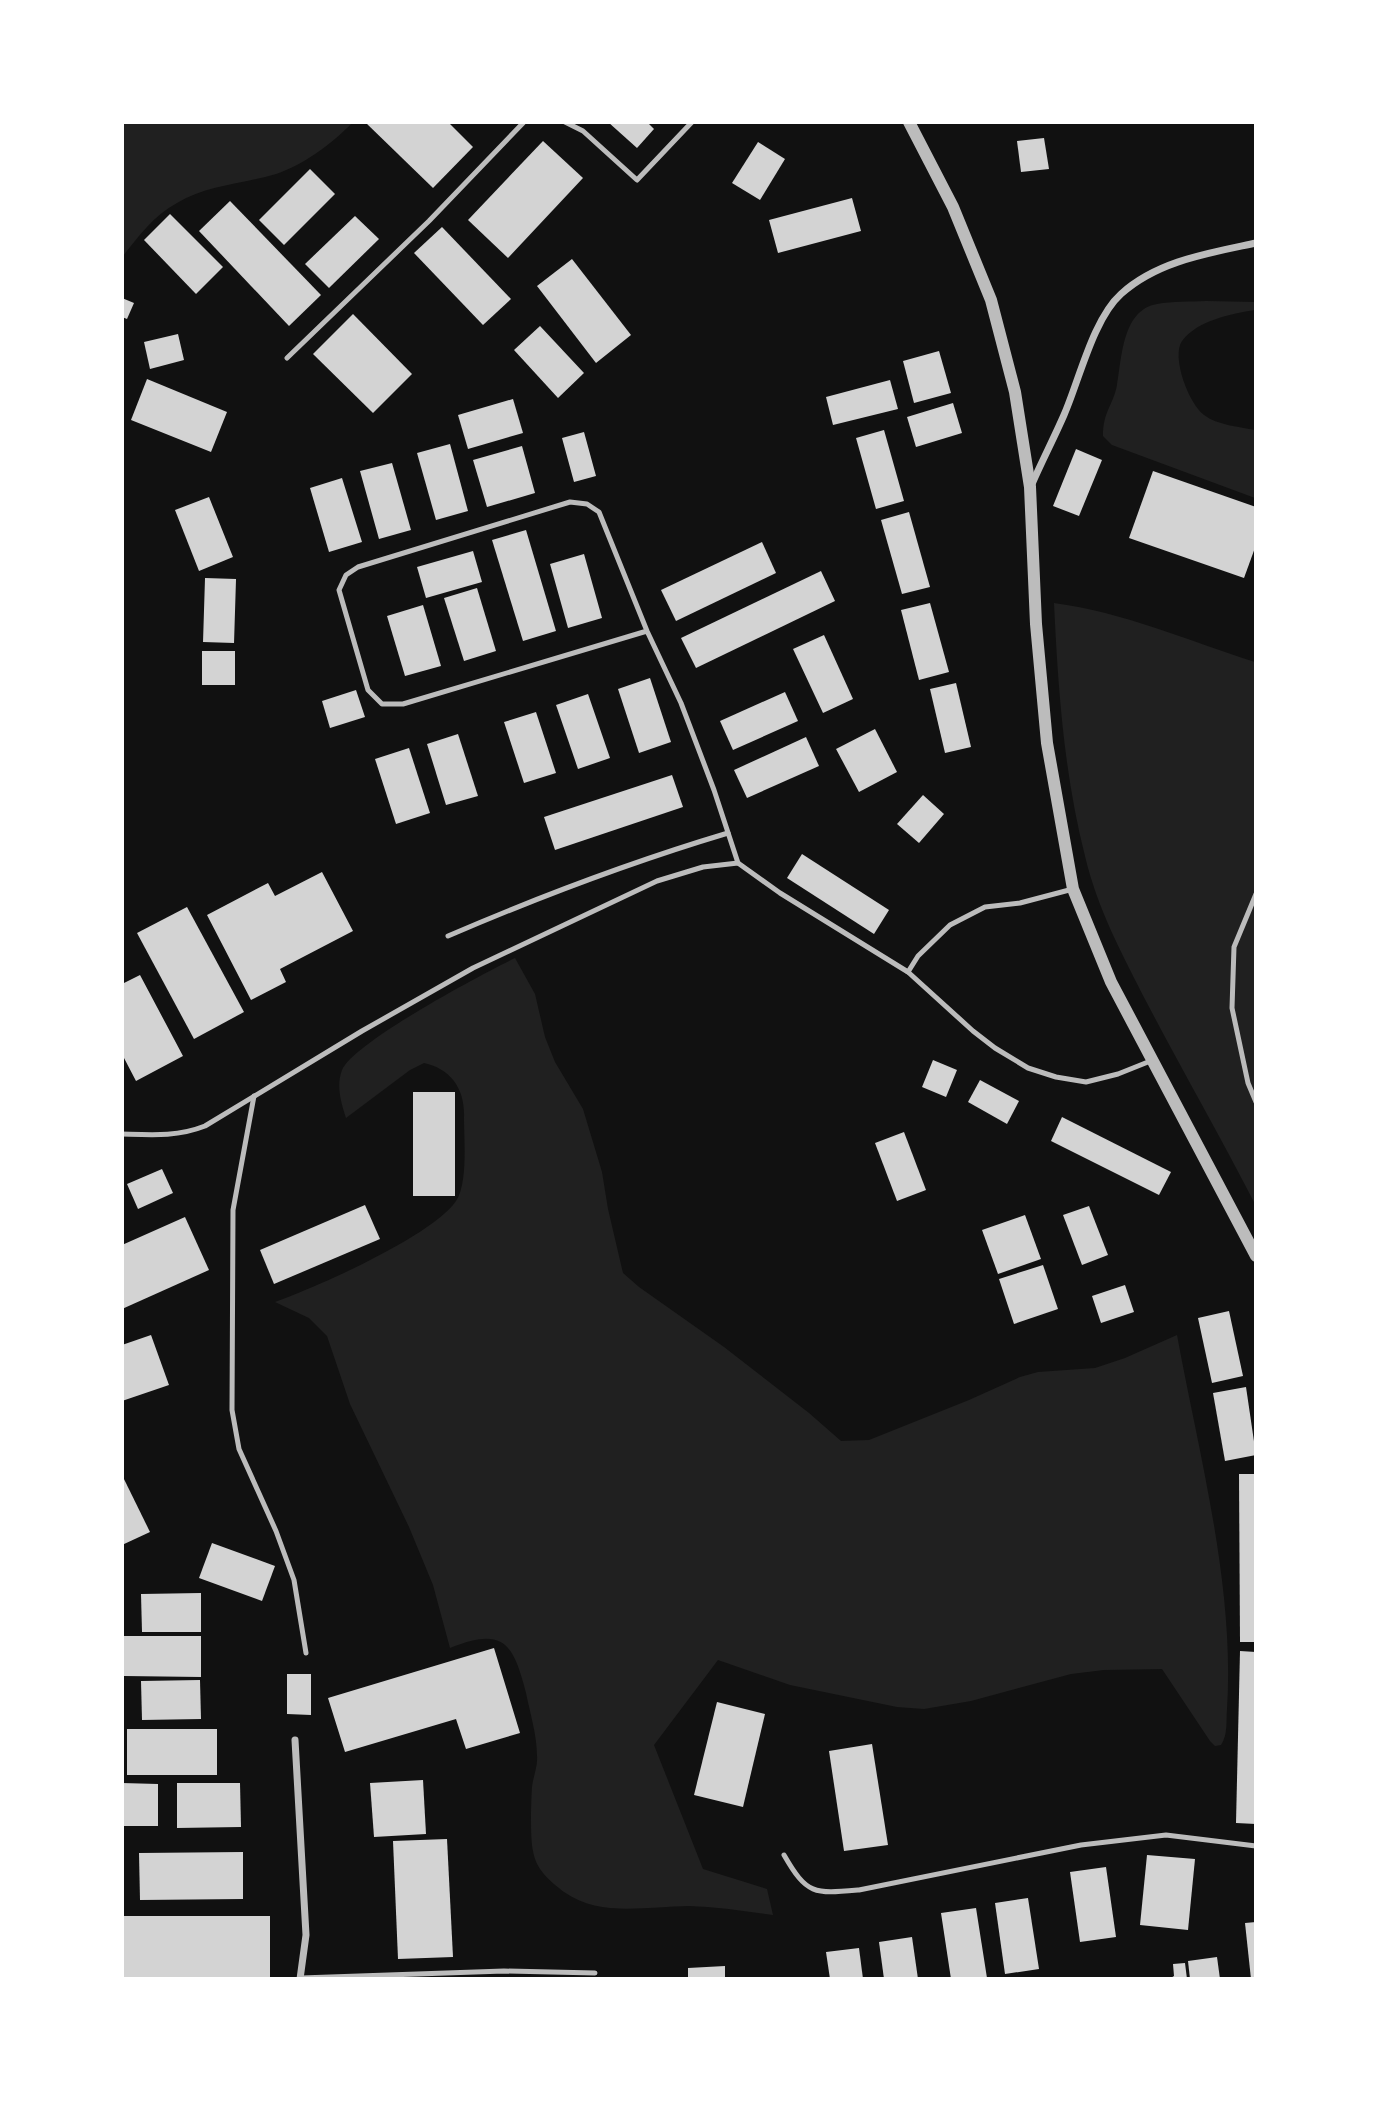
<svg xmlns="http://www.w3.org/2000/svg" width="1378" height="2101" viewBox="0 0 1378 2101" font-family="Barlow,sans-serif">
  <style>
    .green { fill: #202020 }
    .building { fill: #d3d3d3 }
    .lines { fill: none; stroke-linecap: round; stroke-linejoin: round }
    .service { stroke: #bcbcbc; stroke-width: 5 }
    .minor { stroke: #bcbcbc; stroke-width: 7 }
    .tertiary { stroke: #bcbcbc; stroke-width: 12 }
  </style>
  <rect width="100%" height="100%" fill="#111"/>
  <!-- green -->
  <g class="green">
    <path d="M123 122H352V123C332 144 303 165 276 174 243 184 207 185 177 203 154 215 138 237 123 256Z"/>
    <path d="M1206 301 1255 302V310C1231 314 1198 320 1182 341 1171 357 1189 404 1204 415 1217 425 1240 427 1255 430V498L1112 445 1103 436C1103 411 1113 406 1117 385 1122 358 1122 310 1157 304 1173 301 1190 302 1206 301Z"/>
    <path d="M1054 603C1123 612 1189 641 1255 662V1204C1220 1136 1182 1070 1147 1003 1123 956 1097 908 1085 856 1064 774 1058 688 1054 603Z"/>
    <path d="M515 958 535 994 545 1037 555 1062 583 1109 602 1172 608 1209 623 1273 639 1287 724 1347 809 1413 841 1441 869 1440 969 1400 1020 1377 1038 1372 1095 1368 1125 1358 1177 1335C1199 1455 1235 1586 1227 1709 1226 1721 1228 1735 1221 1745L1215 1746 1210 1741 1162 1669 1104 1670 1071 1674 971 1701 924 1709 897 1707 790 1685 718 1660 654 1745 703 1869 767 1889 773 1915C745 1911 717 1907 689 1906 647 1906 601 1918 564 1892 550 1881 536 1870 533 1851 530 1837 531 1802 532 1787 533 1777 538 1766 537 1756 537 1735 530 1713 526 1693 513 1642 503 1627 450 1648L433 1585 409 1527 350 1404 327 1336 309 1318 275 1302C317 1287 432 1236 456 1201 468 1183 464 1139 464 1117 465 1089 451 1069 424 1063L410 1070 346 1118C341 1102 336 1086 342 1070 354 1042 482 974 515 958Z"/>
  </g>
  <!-- building -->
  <g class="building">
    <path d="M365 122H448L473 147 433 188Z"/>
    <path d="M608 122H647L654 129 637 148Z"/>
    <path d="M1044 138 1049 169 1021 172 1017 141Z"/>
    <path d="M543 141 583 178 508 258 468 220Z"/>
    <path d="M758 142 785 159 760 200 732 183Z"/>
    <path d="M310 169 335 194 284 245 259 220Z"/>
    <path d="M852 198 861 231 778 253 769 220Z"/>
    <path d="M230 201 321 295 289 326 199 231Z"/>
    <path d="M170 214 223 267 196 294 144 240Z"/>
    <path d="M355 216 379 239 329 288 305 264Z"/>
    <path d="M442 227 511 299 483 325 414 253Z"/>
    <path d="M572 259 631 335 596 363 537 286Z"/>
    <path d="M122 298 134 303 127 319 122 317Z"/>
    <path d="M353 314 412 374 373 413 313 354Z"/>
    <path d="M540 326 584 373 558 398 514 350Z"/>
    <path d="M178 334 184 360 150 369 144 342Z"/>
    <path d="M939 351 951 393 914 403 903 361Z"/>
    <path d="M147 379 227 412 211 452 131 420Z"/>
    <path d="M890 380 898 409 833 425 826 397Z"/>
    <path d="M513 399 523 433 468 449 458 415Z"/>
    <path d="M953 403 962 433 916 447 907 417Z"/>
    <path d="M884 430 904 501 876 509 856 438Z"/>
    <path d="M584 432 596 476 574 482 562 438Z"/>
    <path d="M450 444 468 511 436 520 417 453Z"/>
    <path d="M522 446 535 493 487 507 473 460Z"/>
    <path d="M1076 449 1102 460 1079 516 1053 506Z"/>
    <path d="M392 463 411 530 379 539 360 471Z"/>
    <path d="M1153 471 1256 507V545L1244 578 1129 538Z"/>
    <path d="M342 478 362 542 329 552 310 488Z"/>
    <path d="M209 497 233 557 199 571 175 510Z"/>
    <path d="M909 512 930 587 902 594 881 520Z"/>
    <path d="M526 530 556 631 523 641 492 540Z"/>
    <path d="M762 542 776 573 676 621 661 590Z"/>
    <path d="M473 551 482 582 426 598 417 567Z"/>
    <path d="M584 554 602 618 568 628 550 564Z"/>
    <path d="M821 571 835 601 696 668 681 638Z"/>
    <path d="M205 578 236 579 234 643 203 642Z"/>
    <path d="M477 588 496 651 464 661 444 598Z"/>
    <path d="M930 603 949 672 919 680 901 610Z"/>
    <path d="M423 605 441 666 405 676 387 616Z"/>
    <path d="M824 635 853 699 823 713 793 649Z"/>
    <rect x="202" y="651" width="33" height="34"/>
    <path d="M650 678 671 742 639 753 618 689Z"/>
    <path d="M956 683 971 747 945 753 930 689Z"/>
    <path d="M356 690 365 717 330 728 322 701Z"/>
    <path d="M785 692 798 721 733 750 720 721Z"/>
    <path d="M588 694 610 758 578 769 556 705Z"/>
    <path d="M536 712 556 773 524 783 504 722Z"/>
    <path d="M875 729 897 772 859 792 836 749Z"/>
    <path d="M458 734 478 796 446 805 427 744Z"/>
    <path d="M806 737 819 766 747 798 734 770Z"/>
    <path d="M409 748 430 813 396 824 375 759Z"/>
    <path d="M672 775 683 807 555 850 544 817Z"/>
    <path d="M923 795 944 814 919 843 897 824Z"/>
    <path d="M802 854 889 910 874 934 787 878Z"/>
    <path d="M322 872 353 931 280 969 286 982 251 1000 207 915 268 883 275 896Z"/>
    <path d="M187 907 244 1012 194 1039 137 933Z"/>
    <path d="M140 975 183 1056 136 1081 124 1058 122 1059V984Z"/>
    <path d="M933 1060 957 1070 946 1097 922 1087Z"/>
    <path d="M980 1080 1019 1101 1007 1124 968 1102Z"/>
    <rect x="413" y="1092" width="42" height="104"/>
    <path d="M1062 1117 1171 1172 1159 1195 1051 1141Z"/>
    <path d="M904 1132 926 1190 897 1201 875 1143Z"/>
    <path d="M162 1169 173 1193 138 1209 127 1184Z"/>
    <path d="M365 1205 380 1239 274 1284 260 1250Z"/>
    <path d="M1089 1206 1108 1255 1082 1265 1063 1215Z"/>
    <path d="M1025 1215 1041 1259 998 1274 982 1230Z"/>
    <path d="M185 1217 209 1270 122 1309V1245Z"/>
    <path d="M1043 1265 1058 1309 1014 1324 999 1279Z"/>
    <path d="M1125 1285 1134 1312 1101 1323 1092 1296Z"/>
    <path d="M1229 1311 1243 1376 1212 1383 1198 1318Z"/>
    <path d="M151 1335 169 1385 122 1401V1345Z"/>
    <path d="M1246 1387 1256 1455 1225 1461 1213 1393Z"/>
    <path d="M1239 1474H1256V1642H1240Z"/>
    <path d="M122 1475 150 1532 122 1545Z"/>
    <path d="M212 1543 275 1566 262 1601 199 1578Z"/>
    <path d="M201 1593V1632H142L141 1594Z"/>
    <path d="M124 1636H201V1677L124 1676Z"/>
    <path d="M494 1648 520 1733 466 1749 456 1719 345 1752 328 1698Z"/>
    <path d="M1240 1651 1256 1652V1824L1236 1823Z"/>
    <path d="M287 1674H311V1715L287 1714Z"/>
    <path d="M200 1680 201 1719 142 1720 141 1681Z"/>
    <path d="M717 1702 765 1714 743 1807 694 1795Z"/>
    <rect x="127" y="1729" width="90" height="46"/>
    <path d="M872 1744 888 1845 844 1851 829 1751Z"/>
    <path d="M423 1780 426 1834 374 1837 370 1783Z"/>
    <path d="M122 1783 158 1784V1826H122Z"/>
    <path d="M177 1783H240L241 1827 177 1828Z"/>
    <path d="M447 1839 453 1957 398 1959 393 1841Z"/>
    <path d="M243 1852V1899L140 1900 139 1853Z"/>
    <path d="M1147 1855 1195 1859 1188 1930 1140 1925Z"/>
    <path d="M1106 1867 1116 1937 1080 1942 1070 1872Z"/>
    <path d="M1028 1898 1039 1969 1005 1974 995 1903Z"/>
    <path d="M976 1908 987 1978 951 1979 941 1913Z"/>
    <rect x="122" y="1916" width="148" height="63"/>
    <path d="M1256 1922V1979H1251L1245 1923Z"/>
    <path d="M912 1937 918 1979H884L879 1942Z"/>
    <path d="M859 1948 863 1979H830L826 1952Z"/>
    <path d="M1217 1957 1220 1979H1190L1188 1961Z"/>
    <path d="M1185 1963 1187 1979H1169L1174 1976 1173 1964Z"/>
    <path d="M725 1966V1979H688V1968Z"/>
  </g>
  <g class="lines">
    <!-- service -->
    <g class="service">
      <path d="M565 122 583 131 637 180 692 122"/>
      <path d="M287 358 429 221 524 122"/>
      <path d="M647 631 403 704H382L368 690 339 590 346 575 358 567 570 502 587 504 599 512 647 631 681 703 714 790 738 863"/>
      <path d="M1256 894 1234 947 1232 1008 1248 1083 1256 1102"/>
      <path d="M448 936C541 896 631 862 728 833"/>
      <path d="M908 972 918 956 950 925 985 907 1020 903 1073 889"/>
      <path d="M254 1096 233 1210 232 1410 239 1449 276 1531 294 1580 306 1653"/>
      <path d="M122 1134C152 1135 177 1137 205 1126L362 1031 473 968 657 881 703 867 738 863 780 893 908 972 973 1031 995 1048 1028 1068 1056 1077 1086 1082 1118 1074 1153 1060"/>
      <path d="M784 1855C807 1895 814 1894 859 1890L1081 1845 1166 1835 1256 1846"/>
      <path d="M301 1978 504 1971 595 1973"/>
    </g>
    <!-- minor -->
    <g class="minor">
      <path d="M1032 484C1042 461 1054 438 1064 415 1079 381 1093 319 1121 294 1157 261 1209 253 1256 243"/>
      <path d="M295 1740 306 1935 300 1979"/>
    </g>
    <!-- tertiary -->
    <path class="tertiary" d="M909 122 953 207 991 300 1015 392 1030 487 1036 624 1047 743 1073 889 1111 982 1256 1256"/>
  </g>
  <!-- border -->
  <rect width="1378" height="2101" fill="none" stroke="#ffffff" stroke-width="248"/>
</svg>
